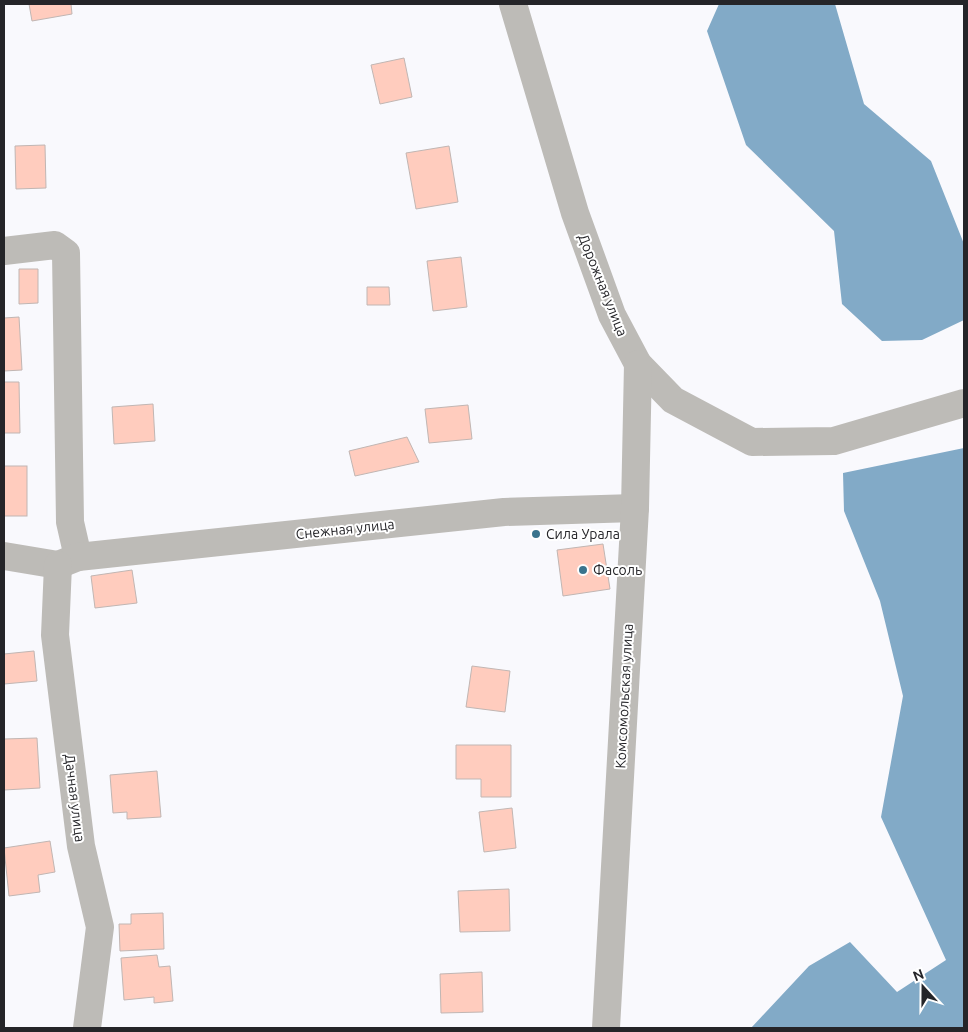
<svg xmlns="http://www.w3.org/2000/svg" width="968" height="1032" viewBox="0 0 968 1032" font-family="Ubuntu,sans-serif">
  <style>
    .water { fill: #82aac7 }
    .building { fill: #ffccbe; stroke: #c1b6b3 }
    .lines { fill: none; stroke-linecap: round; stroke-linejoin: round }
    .minor { stroke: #bdbbb7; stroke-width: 28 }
    .poi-dot { fill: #3a748d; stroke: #fff; stroke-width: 2 }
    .labels { text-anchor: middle; stroke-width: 4; stroke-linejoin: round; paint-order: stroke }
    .street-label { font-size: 14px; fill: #252529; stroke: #fff }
    .poi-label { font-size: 14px; fill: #252529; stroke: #fff; text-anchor: start }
  </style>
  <rect width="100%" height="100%" fill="#f9f9fd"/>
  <!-- water -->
  <g class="water">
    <path d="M719 4H835L864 104 931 161 964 244V320L922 340 882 341 842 304 834 231 746 145 707 31Z"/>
    <path d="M964 448V1028H751L809 966 850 942 897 992 946 960 881 817 903 696 880 601 844 511 843 473Z"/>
  </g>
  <!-- building -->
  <g class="building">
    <path d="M29 4H71L72 14 32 21Z"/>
    <path d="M404 58 412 97 380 104 371 65Z"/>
    <path d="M45 145 46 188 16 189 15 146Z"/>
    <path d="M449 146 458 202 416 209 406 153Z"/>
    <path d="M461 257 467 307 433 311 427 261Z"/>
    <path d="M19 269H38V303L19 304Z"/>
    <path d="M367 287H389L390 305H367Z"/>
    <path d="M19 317 22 370 4 371V318Z"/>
    <path d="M4 382H19L20 433H4Z"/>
    <path d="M153 404 155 441 114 444 112 407Z"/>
    <path d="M468 405 472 439 429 443 425 409Z"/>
    <path d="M407 437 419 462 355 476 349 451Z"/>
    <rect x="4" y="466" width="23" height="50"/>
    <path d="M603 544 610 589 563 596 557 550Z"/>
    <path d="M132 570 137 603 95 608 91 576Z"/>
    <path d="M34 651 37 681 4 684V654Z"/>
    <path d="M472 666 510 671 505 712 466 707Z"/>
    <path d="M37 738 40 788 4 790V739Z"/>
    <path d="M456 745H511V797H481V779H456Z"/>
    <path d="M157 771 161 817 127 819V812L113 813 110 775Z"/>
    <path d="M512 808 516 848 484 852 479 812Z"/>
    <path d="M50 841 55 872 38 875 40 892 9 896 4 848Z"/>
    <path d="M509 889 510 931 460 932 458 891Z"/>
    <path d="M163 913 164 949 120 951 119 924H131V914Z"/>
    <path d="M157 955 159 967 170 966 173 1001 154 1003V997L124 1000 121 958Z"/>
    <path d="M482 972 483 1012 441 1013 440 974Z"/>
  </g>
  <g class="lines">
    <!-- minor -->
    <g class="minor">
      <path d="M513 4 575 213 612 315 638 364 673 400 752 442 834 441 964 403"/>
      <path d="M4 251 55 245 66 253 70 522 78 557"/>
      <path d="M4 556 58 565"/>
      <path d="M58 565 78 557 504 512 635 508"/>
      <path d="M58 565 55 635 81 846 100 927 87 1028"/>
      <path d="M606 1028 635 508 638 364"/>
    </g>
  </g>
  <!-- markers -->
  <g class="poi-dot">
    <circle cx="536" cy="534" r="5"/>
    <circle cx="583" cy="570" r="5"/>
  </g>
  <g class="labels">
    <!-- street labels -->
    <g class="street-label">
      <text transform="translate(603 285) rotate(68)" y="5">Дорожная улица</text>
      <text transform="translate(345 529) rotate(-6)" y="5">Снежная улица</text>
      <text transform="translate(624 696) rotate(-87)" y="5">Комсомольская улица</text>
      <text transform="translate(75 798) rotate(83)" y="5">Дачная улица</text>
    </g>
    <!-- poi labels -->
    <g class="poi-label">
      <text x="546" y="539">Сила Урала</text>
      <text x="593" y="575">Фасоль</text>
    </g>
  </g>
  <!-- border -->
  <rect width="968" height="1032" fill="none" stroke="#252529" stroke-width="10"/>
  <!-- north arrow -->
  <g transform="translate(923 987) rotate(339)" stroke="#ffffff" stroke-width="4" paint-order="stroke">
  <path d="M0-4L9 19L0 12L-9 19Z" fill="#252529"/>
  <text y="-8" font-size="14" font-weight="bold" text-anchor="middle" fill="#252529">N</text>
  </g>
</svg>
